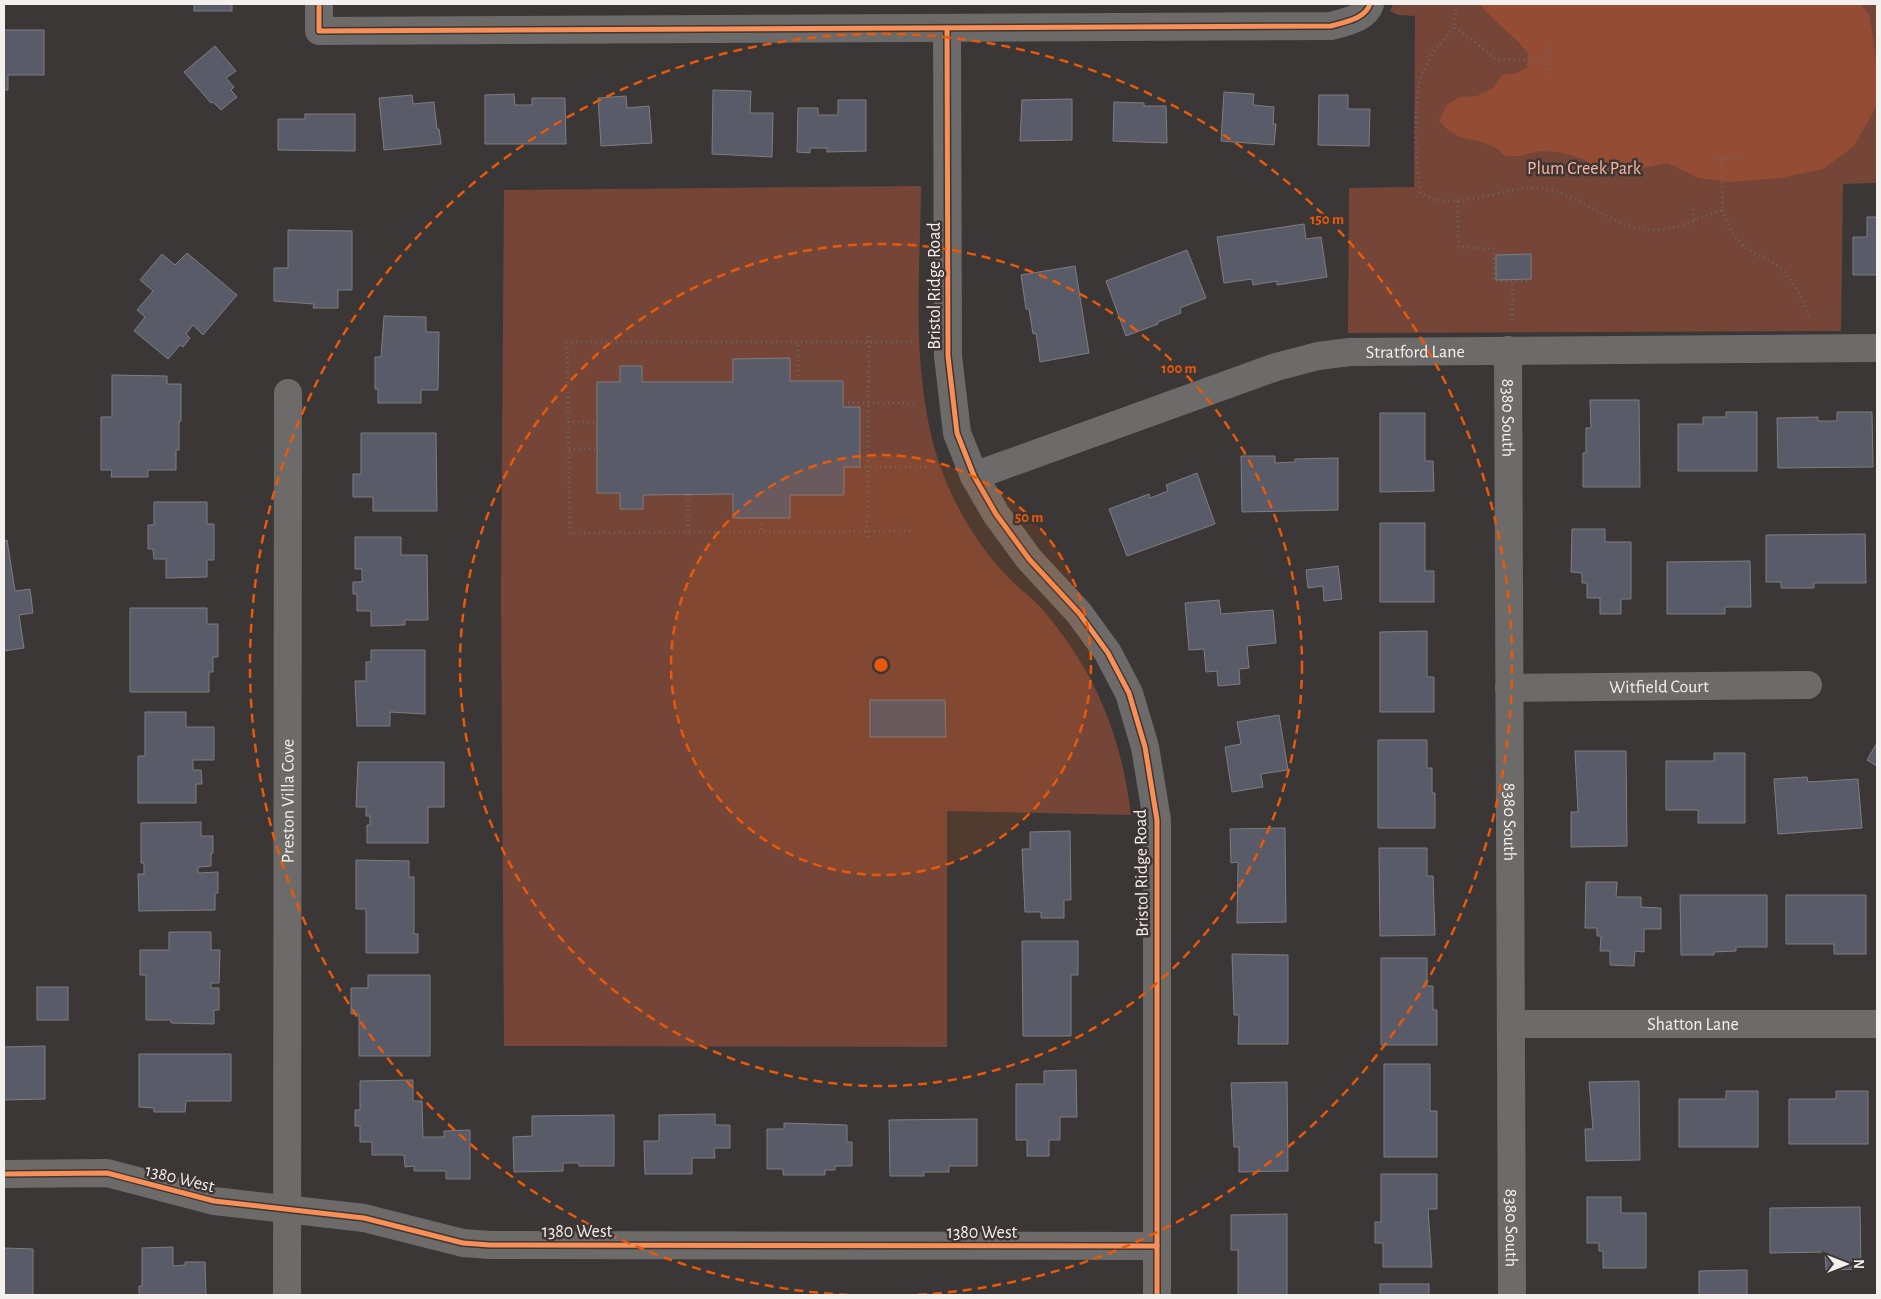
<svg xmlns="http://www.w3.org/2000/svg" width="1881" height="1299" viewBox="0 0 1881 1299" font-family="'Alegreya Sans',sans-serif">
  <style>
    .green { fill: #754637 }
    .water { fill: #954c34 }
    .building { fill: #595b69; stroke: #7f7d7f }
    .lines { fill: none; stroke-linecap: round; stroke-linejoin: round }
    .path { stroke: #686766; stroke-width: 3; stroke-dasharray: 1 4; stroke-linecap: butt }
    .minor { stroke: #6d6b6a; stroke-width: 28 }
    .cycleway-casing { stroke: #3d3634; stroke-width: 8 }
    .cycleway { stroke: #f78f57; stroke-width: 5 }
    .ring { fill: none; stroke: #e8590c; stroke-width: 2.5; stroke-dasharray: 9 6 }
    .labels { text-anchor: middle; stroke-width: 5; stroke-linejoin: round; paint-order: stroke }
    .park-label { font-size: 18px; fill: #fbb6a0; stroke: #3d3634 }
    .street-label { font-size: 18px; fill: #f4f0ee; stroke: #3d3634 }
    .centre { fill: #e8590c; stroke: #3d3634; stroke-width: 2.5 }
    .ring-label { font-size: 15px; text-anchor: middle; font-weight: bold; fill: #e8590c; stroke: #3d3634; stroke-width: 5; stroke-linejoin: round; paint-order: stroke }
  </style>
  <rect width="100%" height="100%" fill="#3b3736"/>
  <!-- green -->
  <g class="green">
    <path d="M1393 4H1877V183L1843 184 1841 331 1348 333 1349 188 1414 187 1415 16 1398 15 1390 11Z"/>
    <path d="M921 186C920 293 906 411 959 509 972 534 990 559 1010 579 1020 590 1033 598 1043 610 1096 673 1121 734 1131 815L947 811V1047L504 1046 501 596 504 190Z"/>
  </g>
  <!-- water -->
  <path class="water" d="M1480 4H1861L1870 17 1877 68 1876 107 1854 146 1823 169 1780 178 1729 182 1698 178 1668 163 1618 172 1600 169 1583 159 1559 152 1538 151 1520 156H1505L1496 148 1479 141 1462 138 1448 130 1439 121 1447 105 1459 97 1477 96 1493 88 1502 75 1517 73 1527 68 1528 53C1512 33 1495 24 1480 4Z"/>
  <!-- building -->
  <g class="building">
    <rect x="194" y="4" width="38" height="7"/>
    <path d="M4 30H44V75H8V90H4Z"/>
    <path d="M215 46 236 71 226 78 234 87 231 90 237 97 221 110 213 102 211 103 184 72Z"/>
    <path d="M713 90 751 91 750 113H773L772 157 712 154Z"/>
    <path d="M1224 92 1254 94 1253 105 1274 107 1273 124H1276L1274 145 1221 141Z"/>
    <path d="M514 94 515 105H532V98H565L566 144H485V95Z"/>
    <path d="M412 95 413 104 434 102 437 129H439L441 144 384 150 379 98Z"/>
    <path d="M1319 95H1348V109H1370L1369 146 1318 145Z"/>
    <path d="M626 96 627 108 649 106 652 143 601 146 598 98Z"/>
    <path d="M1072 99V140L1020 141 1022 100Z"/>
    <path d="M838 100H866V151L827 152V148H810V153L797 152 798 108H818V115H838Z"/>
    <path d="M1114 102 1144 103V106H1166L1167 143 1113 141Z"/>
    <path d="M305 114H355V151L278 150V119H305Z"/>
    <path d="M1867 217H1877V275H1853V237H1867Z"/>
    <path d="M1304 224 1306 239 1321 237 1327 277 1277 285V281L1253 285 1252 279 1224 283 1217 237Z"/>
    <path d="M288 230 352 231V290H338V308H313L314 304 274 301V268H288Z"/>
    <path d="M1187 250 1206 298 1180 308 1181 313 1158 322V324L1126 336 1106 281Z"/>
    <path d="M187 253 237 295 203 335 193 325 186 334 190 338 183 347 180 345 168 359 134 331 145 317 137 310 153 291 140 280 162 254 175 265Z"/>
    <path d="M1531 254V279L1496 280V255Z"/>
    <path d="M1075 266 1089 353 1040 362 1036 333 1033 334 1029 309H1026L1021 275Z"/>
    <path d="M384 316 426 317V332H439L438 390H421V403H378V389H375V357H381Z"/>
    <path d="M790 358V381H843V407H860V467H844V495H790V518H733V494L643 495V509H620V493H597V382H620V366H642V382H733V359Z"/>
    <path d="M112 375 167 376V384H181V421H179V450H176V470H148V477H111L112 470H101V417H112Z"/>
    <path d="M1590 400H1639L1640 487H1583V453H1586V428H1591Z"/>
    <path d="M1726 412H1757V471H1678V424H1703V417H1726Z"/>
    <path d="M1837 412H1872L1873 467 1778 468 1777 418 1818 417V421H1837Z"/>
    <path d="M1380 413H1425V461H1433L1434 491 1380 492Z"/>
    <path d="M361 433H436L437 511H373V497H353V474H361Z"/>
    <path d="M1241 456H1275V463L1295 462V459L1338 458V510L1242 512Z"/>
    <path d="M1197 473 1215 524 1127 556 1109 509 1149 494 1150 498 1168 491 1166 485Z"/>
    <path d="M154 502H207V524H214V560H207V577L166 578V559H154L153 549H148V525H154Z"/>
    <path d="M1380 523H1425V571H1434V602H1380Z"/>
    <path d="M1572 529H1605V542H1631V599H1621V614H1600V598H1587V583H1582V573L1571 572Z"/>
    <path d="M1865 534 1866 583H1814V588H1781V582H1766V535Z"/>
    <path d="M355 537H401V555H427L428 620H405V625L371 626V611H357V594H353V582H362V569H355Z"/>
    <path d="M7 540 15 591 30 589 33 613 19 615 24 648 4 651V541Z"/>
    <path d="M1750 561 1751 607H1725V614H1667V562Z"/>
    <path d="M1338 566 1342 599 1324 601 1323 586 1308 588 1306 570Z"/>
    <path d="M1219 600 1221 614 1273 610 1276 643 1247 646 1249 668 1239 669 1240 684 1218 686 1217 671 1206 672 1204 649 1189 650 1185 603Z"/>
    <path d="M130 608H207V624H218V657H213V672H209V692H130Z"/>
    <path d="M1427 631V677H1434V712H1380V632Z"/>
    <path d="M371 650H425V714L390 712V726H357L355 681H366V662H371Z"/>
    <path d="M870 700H945L946 737H870Z"/>
    <path d="M145 712H186V727H214V760H193V770H201L202 784H196V803H138V756H145Z"/>
    <path d="M1279 715 1288 770 1261 774 1263 787 1232 792 1225 747 1241 744 1237 722Z"/>
    <path d="M1378 740H1427V768H1432V793H1435V828H1378Z"/>
    <path d="M1877 743V766L1867 760Z"/>
    <path d="M1575 751H1626L1627 846 1571 847V812H1578Z"/>
    <path d="M1714 753H1745V823H1698V810H1666V761H1714Z"/>
    <path d="M358 762H444V807H428V843H367V825H370V816H366V807H356Z"/>
    <path d="M1807 777 1808 782 1858 779 1862 828 1778 834 1774 779Z"/>
    <path d="M201 822V836H213V853H211V866L198 867V873L218 872V893H215V910L139 911 138 874H144V863H141V823Z"/>
    <path d="M1285 828 1286 922 1237 923 1238 862 1231 863 1230 829Z"/>
    <path d="M1070 831 1071 900H1064V918H1041V912H1025L1022 849H1030V832Z"/>
    <path d="M1379 848H1427V876H1433L1435 935 1380 936Z"/>
    <path d="M356 860 409 861V877H414V934H418V953H366V909H356Z"/>
    <path d="M1586 882H1617L1616 897H1641V907L1661 908V929H1644V952L1635 951 1634 966 1610 965V951H1600L1601 936H1597V928H1585Z"/>
    <path d="M1680 895H1767V947H1736V951L1714 952V955H1681Z"/>
    <path d="M1786 895H1866V954H1834V944H1786Z"/>
    <path d="M169 932H211V950H220L219 983H211V988H219V1010H214V1024L171 1023V1020H146V975H140V950H169Z"/>
    <path d="M1022 941H1078V975H1071V1036H1023Z"/>
    <path d="M1232 954 1288 955V1044H1238L1239 1015H1234Z"/>
    <path d="M1381 958H1427V986H1433V1010H1437V1045H1381Z"/>
    <path d="M368 975H430V1056H359V1014H351V988H368Z"/>
    <rect x="37" y="987" width="31" height="33"/>
    <path d="M45 1046V1099L4 1100V1047Z"/>
    <path d="M139 1054H231V1101H186L185 1112H154V1108L139 1107Z"/>
    <path d="M1384 1064H1430V1111H1437V1157H1384Z"/>
    <path d="M1076 1070 1077 1117H1060V1140H1049V1156H1027V1140H1016V1084H1044V1071Z"/>
    <path d="M413 1080V1101H422L423 1137H444V1131L470 1130V1179H446V1171H414V1166L405 1167 404 1155H372V1142H360V1126H355V1110H360V1081Z"/>
    <path d="M1639 1081 1640 1160 1586 1161 1585 1129H1593L1589 1082Z"/>
    <path d="M1287 1082 1288 1171 1239 1172V1147H1234L1231 1083Z"/>
    <path d="M1726 1091H1758V1147H1679V1099H1726Z"/>
    <path d="M1836 1091H1868V1144H1789V1099H1836Z"/>
    <path d="M715 1114V1125H730V1148H714L715 1158H692V1174H645L644 1141H659V1115Z"/>
    <path d="M614 1115V1166H579V1163H563V1171L514 1172 513 1137 532 1136V1116Z"/>
    <path d="M977 1119V1166H949V1172H924V1176H890L889 1120Z"/>
    <path d="M784 1123 847 1125V1142H852V1166H835V1170H825V1175H783V1169H767V1129H784Z"/>
    <path d="M1381 1174H1437V1209H1428L1432 1267H1383V1243H1375V1222H1381Z"/>
    <path d="M1587 1197H1621V1213H1646V1268H1603V1251H1599V1243H1587Z"/>
    <path d="M1860 1207 1861 1269 1826 1270 1825 1252 1770 1253V1208Z"/>
    <path d="M1287 1214V1295H1238V1250H1231V1215Z"/>
    <path d="M173 1247V1266L185 1265V1262H205L206 1295H139V1286H142V1248Z"/>
    <path d="M4 1248 33 1249V1295H4Z"/>
    <path d="M1747 1270V1295H1699V1271Z"/>
    <rect x="1380" y="1284" width="49" height="11"/>
  </g>
  <g class="lines">
    <!-- path -->
    <g class="path">
      <path d="M1455 4 1456 13 1453 27 1475 42 1495 59 1549 61"/>
      <path d="M1453 27C1443 41 1429 56 1423 72 1412 99 1415 164 1421 193 1452 213 1495 190 1528 188 1577 186 1608 230 1654 230 1678 230 1700 217 1723 210L1721 159"/>
      <path d="M1549 75V44"/>
      <path d="M1707 160 1738 157"/>
      <path d="M1457 201 1459 247 1494 249V281H1530"/>
      <path d="M1692 209 1695 220"/>
      <path d="M1723 210C1728 226 1735 242 1751 251 1760 257 1770 260 1778 266 1794 280 1802 298 1809 316"/>
      <path d="M1512 320 1513 281"/>
      <path d="M912 342H567L570 533 914 531"/>
      <path d="M798 381V342"/>
      <path d="M843 403H914"/>
      <path d="M568 422H597"/>
      <path d="M569 449H597"/>
      <path d="M860 467H930"/>
      <path d="M688 495V532"/>
      <path d="M761 518V532"/>
      <path d="M867 537 869 334"/>
    </g>
    <!-- minor -->
    <g class="minor">
      <path d="M319 4V31L1331 26C1345 22 1365 19 1370 4"/>
      <path d="M947 28 948 356 957 433 974 476 996 514 1029 559 1079 613 1108 653 1129 693 1145 747 1157 820V1295"/>
      <path id="s1" d="M1508 350 1512 1295"/>
      <path id="s2" d="M974 476 1276 367 1318 356 1350 352 1877 348"/>
      <path id="s3" d="M1509 688 1808 685"/>
      <path id="s4" d="M1511 1024H1877"/>
      <path d="M4 1174 107 1173 214 1201 364 1218 463 1243 490 1245 1157 1246"/>
      <path id="s5" d="M287 1295 288 393"/>
    </g>
    <defs>
      <g id="cycleway">
        <path d="M319 4V31L1331 26C1345 22 1365 19 1370 4"/>
        <path d="M947 28 948 356 957 433 974 476 996 514 1029 559 1079 613 1108 653 1129 693 1145 747 1157 820V1295"/>
        <path d="M4 1174 107 1173 214 1201 364 1218 463 1243 490 1245 1157 1246"/>
      </g>
    </defs>
    <!-- cycleway casing -->
    <use href="#cycleway" class="cycleway-casing"/>
    <!-- cycleway -->
    <use href="#cycleway" class="cycleway"/>
  </g>
  <!-- distance rings -->
  <circle cx="881" cy="665" r="210" fill="#e8590c" fill-opacity=".12"/>
  <g class="ring">
    <circle cx="881" cy="665" r="210"/>
    <circle cx="881" cy="665" r="421"/>
    <path d="M848 1295A631 631 0 1 1 914 1295"/>
  </g>
  <g class="labels">
    <!-- park labels -->
    <g class="park-label">
      <text x="1584" y="174">Plum Creek Park</text>
    </g>
    <!-- street labels -->
    <g class="street-label">
      <text transform="translate(934 286) rotate(-90)" y="6">Bristol Ridge Road</text>
      <text dy="6" stroke="none"><textPath href="#s2" startOffset="462">Stratford Lane</textPath></text>
      <text dy="6" stroke="none"><textPath href="#s1" startOffset="68">8380 South</textPath></text>
      <text dy="6" stroke="none"><textPath href="#s3" startOffset="150">Witfield Court</textPath></text>
      <text dy="6" stroke="none"><textPath href="#s5" startOffset="494">Preston Villa Cove</textPath></text>
      <text dy="6" stroke="none"><textPath href="#s1" startOffset="472">8380 South</textPath></text>
      <text transform="translate(1141 873) rotate(-91)" y="6">Bristol Ridge Road</text>
      <text dy="6" stroke="none"><textPath href="#s4" startOffset="182">Shatton Lane</textPath></text>
      <text transform="translate(180 1178) rotate(14)" y="6">1380 West</text>
      <text dy="6" stroke="none"><textPath href="#s1" startOffset="878">8380 South</textPath></text>
      <text x="577" y="1237">1380 West</text>
      <text x="982" y="1238">1380 West</text>
    </g>
  </g>
  <circle cx="881" cy="665" r="8" class="centre"/>
  <g class="ring-label">
    <text x="1327" y="224">150 m</text>
    <text x="1179" y="373">100 m</text>
    <text x="1029" y="522">50 m</text>
  </g>
  <!-- border -->
  <rect width="1881" height="1299" fill="none" stroke="#f4f0ee" stroke-width="10"/>
  <!-- north arrow -->
  <g transform="translate(1846 1264) rotate(90)" stroke="#3d3634" stroke-width="4" paint-order="stroke">
  <path d="M0-4L9 19L0 12L-9 19Z" fill="#f4f0ee"/>
  <text y="-8" font-size="14" font-weight="bold" text-anchor="middle" fill="#f4f0ee">N</text>
  </g>
</svg>
